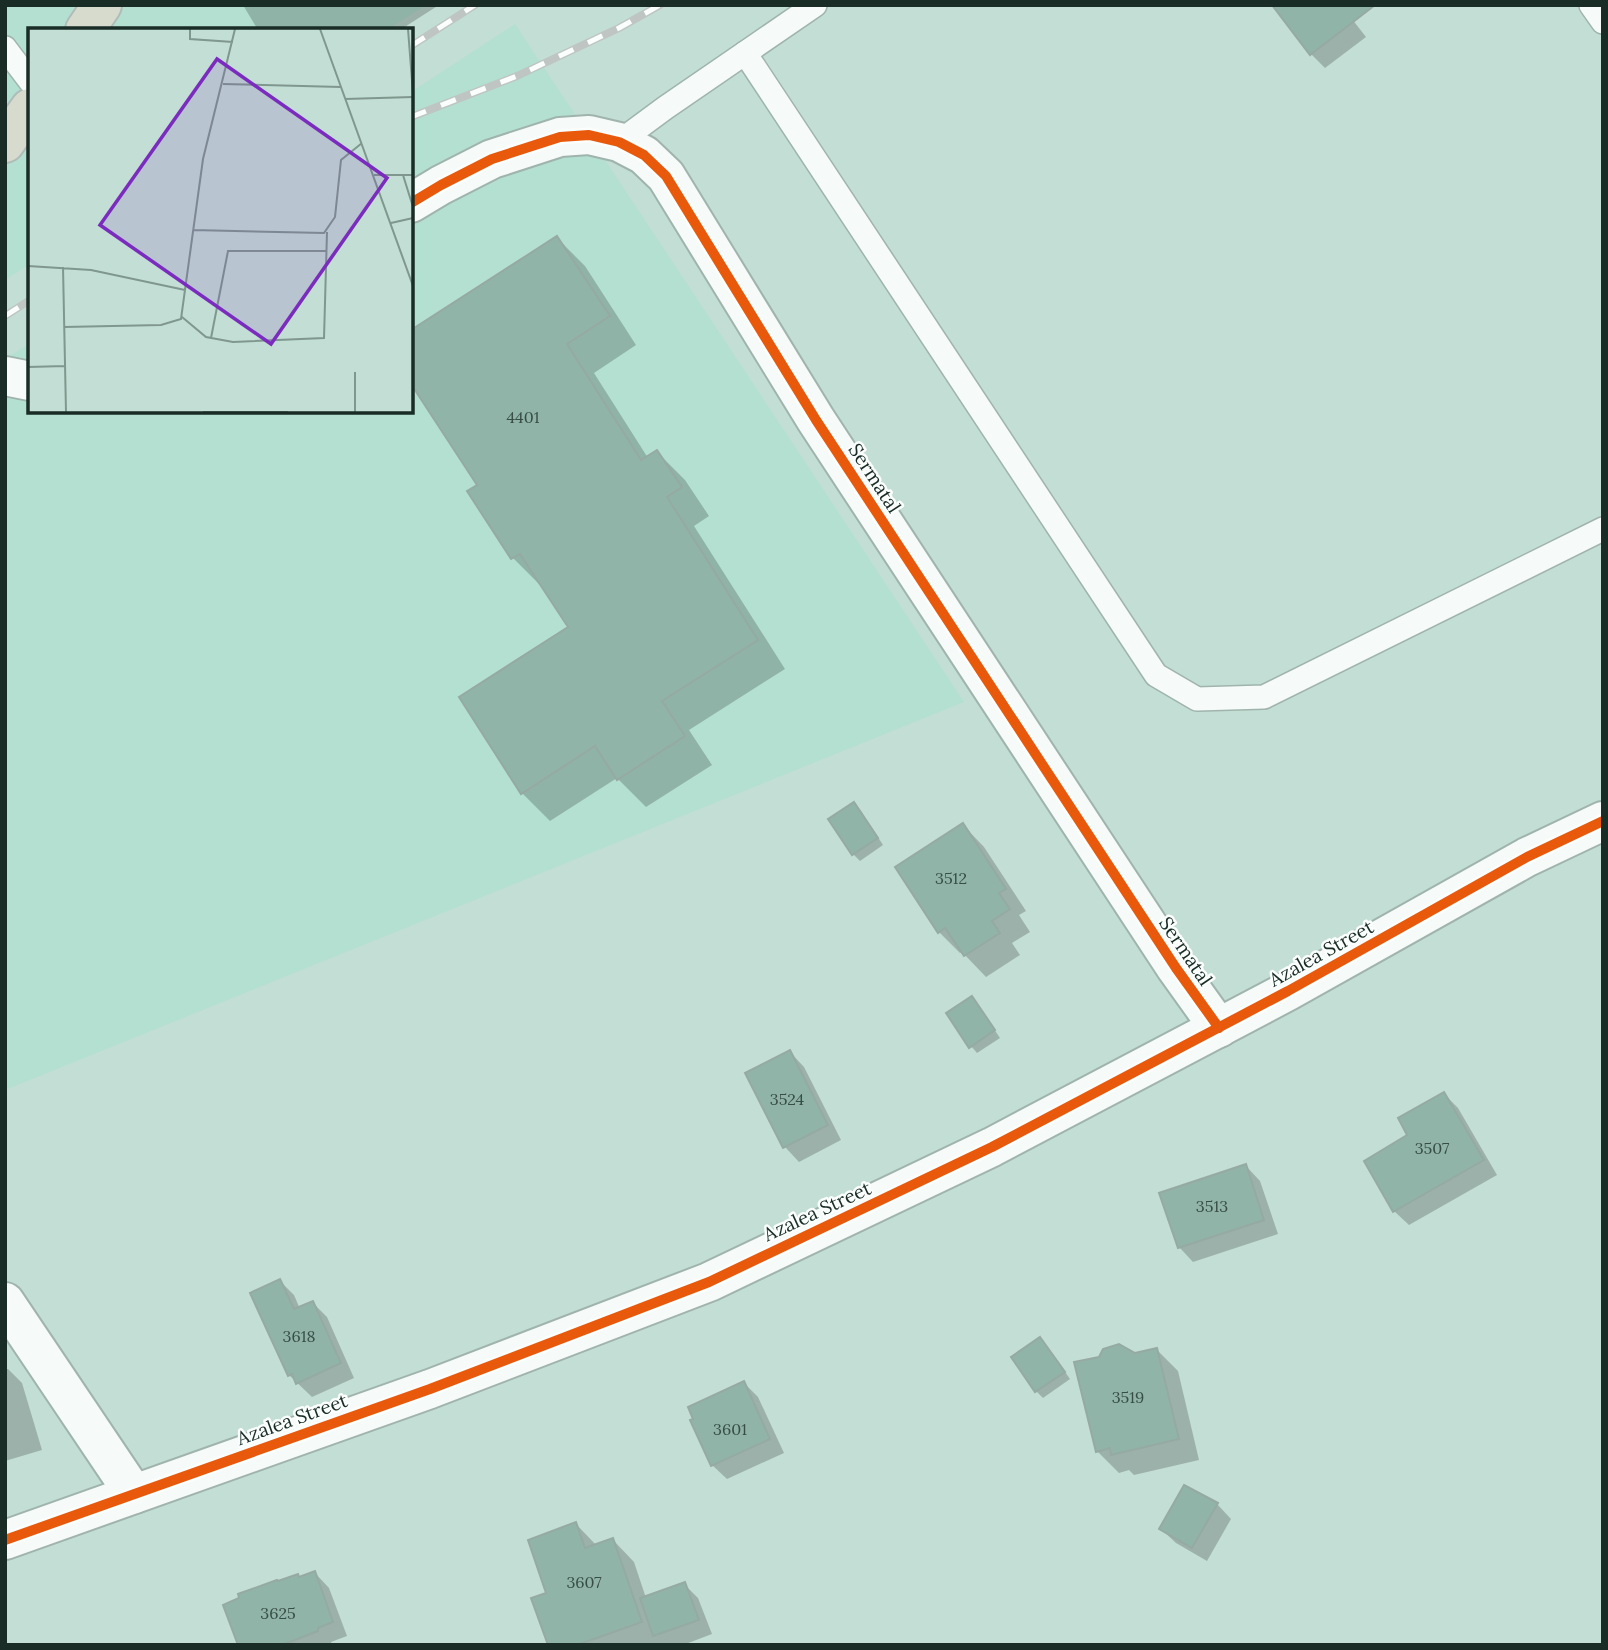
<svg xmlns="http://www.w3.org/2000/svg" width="1608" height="1650" viewBox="0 0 1608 1650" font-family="Lora,serif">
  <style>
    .built { fill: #b4e0d1 }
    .shadow { fill: #0003 }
    .building { fill: #91b4a9; stroke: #95aaa2; stroke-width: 2 }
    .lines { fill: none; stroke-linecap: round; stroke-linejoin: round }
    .lane-casing { stroke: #9fb4ac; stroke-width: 26 }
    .street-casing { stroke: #9fb4ac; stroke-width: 42 }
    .primary-casing { stroke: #afbdb9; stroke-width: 42 }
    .lane { stroke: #f6faf9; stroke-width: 23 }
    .street { stroke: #f6faf9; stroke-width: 38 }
    .primary { stroke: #d7dbce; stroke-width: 38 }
    .rail-casing { stroke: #bec5c3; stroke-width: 8 }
    .rail { stroke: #fafefd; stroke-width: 5; stroke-dasharray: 16; stroke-linecap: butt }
    .cycleway-casing { stroke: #fafefd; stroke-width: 15 }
    .cycleway { stroke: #e8590c; stroke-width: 10 }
    .labels { text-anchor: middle; stroke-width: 5; stroke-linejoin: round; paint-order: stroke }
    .number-label { font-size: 16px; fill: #374e47 }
    .street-label { font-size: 19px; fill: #192c26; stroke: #fafefd }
    .inset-road { fill: none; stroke: #7f978e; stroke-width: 2 }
    .view { fill: #7b2cbf; fill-opacity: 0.15; stroke: #7b2cbf; stroke-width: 3.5 }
    .inset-edge { fill: none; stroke: #192c26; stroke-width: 3.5 }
  </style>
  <rect width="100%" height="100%" fill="#c3ded4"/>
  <!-- built -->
  <g class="built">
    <path d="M5 5H426L387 30H30V264L5 280Z"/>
    <path d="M515 24 964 702 5 1090V359L30 343V411H411V92Z"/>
  </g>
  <!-- shadow -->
  <g class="shadow">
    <path d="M243 5H439L400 30H258Z"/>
    <path d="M1341 5 1366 37 1325 68 1311 54Z"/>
    <path d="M557 238 585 266 636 345 594 373 648 458 657 452 685 480 709 516 694 526 785 669 689 730 712 765 646 807 617 778 550 821 522 793 570 627 542 585 541 586 513 558 479 485Z"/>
    <path d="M854 804 861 811 883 845 860 861 853 854Z"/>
    <path d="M963 825 984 847 1026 911 1019 915 1030 932 1012 943 1020 955 986 977 962 952 960 953 939 932Z"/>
    <path d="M971 998 978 1005 1000 1038 977 1053 971 1046Z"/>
    <path d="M790 1052 804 1067 841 1140 799 1162 785 1147 747 1074Z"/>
    <path d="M1444 1094 1458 1108 1497 1175 1409 1225 1394 1211 1410 1136Z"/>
    <path d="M1246 1166 1260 1181 1278 1234 1193 1262 1179 1247Z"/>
    <path d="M280 1281 294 1295 300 1309 313 1303 327 1317 354 1378 312 1397 289 1375Z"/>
    <path d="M1040 1339 1047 1346 1070 1379 1043 1398 1036 1391Z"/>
    <path d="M1157 1350 1178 1371 1199 1460 1134 1475 1129 1470 1119 1473 1097 1451 1134 1355Z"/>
    <path d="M5 1369H8L22 1383 42 1450 5 1461Z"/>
    <path d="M744 1383 758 1397 784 1453 727 1479 712 1465Z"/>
    <path d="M1217 1504 1231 1519 1207 1561 1176 1543 1161 1529Z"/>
    <path d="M576 1524 597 1546 613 1540 634 1562 646 1598 684 1584 698 1598 712 1634 683 1645H550L549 1594Z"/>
    <path d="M315 1573 329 1588 347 1636 331 1642 332 1645H240L300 1578Z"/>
  </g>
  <!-- building -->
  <g class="building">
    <path d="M1272 5H1375L1310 55Z"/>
    <path d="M557 236 610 316 567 344 641 460 657 450 682 487 667 497 758 640 662 701 685 736 617 780 595 746 521 794 459 697 568 627 520 554 511 559 467 491 477 485 411 384V330Z"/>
    <path d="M854 802 878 838 852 855 828 819Z"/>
    <path d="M963 823 1006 889 999 893 1010 909 992 921 1000 933 964 956 945 928 938 933 895 867Z"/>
    <path d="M972 996 995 1030 969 1048 946 1013Z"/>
    <path d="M790 1050 828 1125 783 1148 745 1073Z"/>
    <path d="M1444 1092 1484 1160 1393 1212 1364 1161 1407 1135 1398 1118Z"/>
    <path d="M1246 1164 1264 1220 1178 1248 1159 1193Z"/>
    <path d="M280 1279 294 1309 313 1301 341 1363 296 1384 292 1374 288 1376 250 1293Z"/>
    <path d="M1040 1337 1065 1372 1035 1392 1011 1357Z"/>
    <path d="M1119 1344 1135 1353 1157 1348 1179 1439 1111 1455 1110 1448 1096 1452 1074 1362 1099 1357 1103 1349Z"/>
    <path d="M744 1381 770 1439 711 1466 690 1420 693 1419 688 1407Z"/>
    <path d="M1184 1485 1218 1503 1192 1548 1159 1529Z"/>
    <path d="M576 1522 585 1548 613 1538 642 1622 577 1645H548L531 1598 546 1593 528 1540Z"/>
    <path d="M315 1571 333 1622 318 1628V1631L282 1645H238L223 1605 239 1598 238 1594 277 1580 278 1581 298 1574 299 1577Z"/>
    <path d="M685 1582 699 1620 653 1636 640 1598Z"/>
  </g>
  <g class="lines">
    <defs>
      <g id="lane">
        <path d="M1591 5 1603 22"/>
        <path d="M5 48 30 81"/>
        <path d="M745 53 1156 675 1197 699 1264 697 1603 529"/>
        <path d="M619 142 665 108 815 5"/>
      </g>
      <g id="street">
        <path d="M411 203 441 185 492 159 560 137 589 135 619 142 644 155 666 176 816 420 1176 968 1219 1028"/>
        <path d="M5 376 30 381"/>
        <path d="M5 1302 134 1494"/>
        <path d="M5 1540 430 1389 709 1282 992 1147 1288 991 1527 857 1603 821"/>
      </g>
      <g id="primary">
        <path d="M85 30 102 5"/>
        <path d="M5 143 30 108"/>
      </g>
    </defs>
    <!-- lane casing -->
    <use href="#lane" class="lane-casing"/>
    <!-- street casing -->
    <use href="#street" class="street-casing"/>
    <!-- primary casing -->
    <use href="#primary" class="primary-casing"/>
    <!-- lane -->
    <use href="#lane" class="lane"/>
    <!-- street -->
    <use href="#street" class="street"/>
    <!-- primary -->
    <use href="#primary" class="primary"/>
    <defs>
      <g id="rail">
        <path d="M411 46 475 5"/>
        <path d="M411 117 517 76 619 28 660 5"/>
        <path d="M5 316 30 300"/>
      </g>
    </defs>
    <!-- rail casing -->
    <use href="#rail" class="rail-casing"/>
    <!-- rail -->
    <use href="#rail" class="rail"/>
    <defs>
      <g id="cycleway">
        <path d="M411 203 441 185 492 159 560 137 589 135 619 142 644 155 666 176 816 420 1176 968 1219 1028"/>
        <path d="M5 1540 430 1389 709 1282 992 1147 1288 991 1527 857 1603 821"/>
      </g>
    </defs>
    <!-- cycleway casing -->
    <use href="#cycleway" class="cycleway-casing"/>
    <!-- cycleway -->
    <use href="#cycleway" class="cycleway"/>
  </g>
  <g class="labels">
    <!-- number labels -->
    <g class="number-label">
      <text x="523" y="423">4401</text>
      <text x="951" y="884">3512</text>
      <text x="787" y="1105">3524</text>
      <text x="1432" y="1154">3507</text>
      <text x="1212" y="1212">3513</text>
      <text x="299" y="1342">3618</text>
      <text x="1128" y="1403">3519</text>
      <text x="730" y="1435">3601</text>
      <text x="584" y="1588">3607</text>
      <text x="278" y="1619">3625</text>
    </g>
    <!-- street labels -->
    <g class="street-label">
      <text transform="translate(875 478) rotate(57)" y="7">Sermatal</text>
      <text transform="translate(1186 951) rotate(56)" y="7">Sermatal</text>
      <text transform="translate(1321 953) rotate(-29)" y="7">Azalea Street</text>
      <text transform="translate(817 1211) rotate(-25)" y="7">Azalea Street</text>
      <text transform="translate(292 1419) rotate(-20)" y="7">Azalea Street</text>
    </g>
  </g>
  <!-- overview -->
  <g transform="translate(28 28)">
    <rect width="385" height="385" fill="#c3ded4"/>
    <path class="inset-road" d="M162 1V11L205 14M292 1 385 258M380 1 385 66M195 56 313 59M317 71 385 69M346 147H385M375 147 385 179M363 195 385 190M165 202 296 205 307 189 313 132 334 115M0 238 63 242 157 262M35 239 38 384M154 289 178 309 205 314 296 310 299 204M36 299 133 297 153 291 175 131 207 1M183 310 200 223H299M0 339 37 338M327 344V384M175 384H260"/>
    <path class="view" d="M189 31 359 150 243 316 72 197Z"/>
    <rect width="385" height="385" class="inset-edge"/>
  </g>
  <!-- border -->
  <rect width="1608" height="1650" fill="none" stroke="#192c26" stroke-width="14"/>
</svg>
